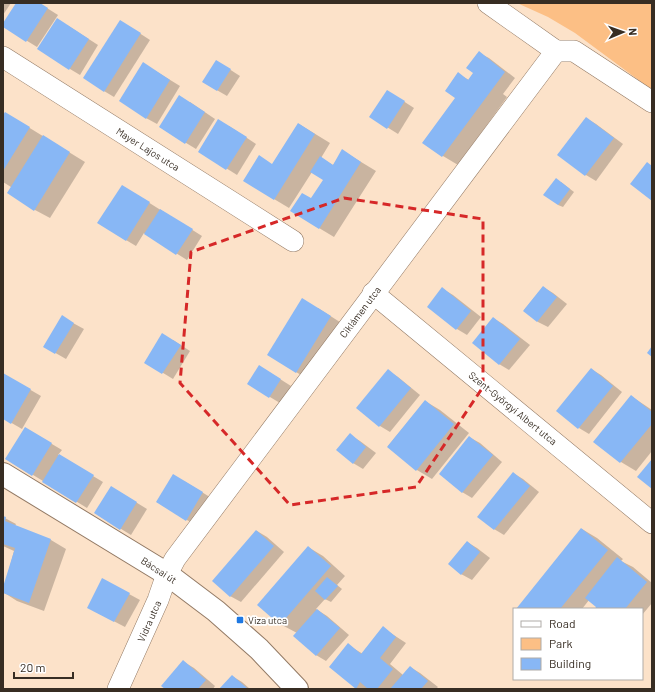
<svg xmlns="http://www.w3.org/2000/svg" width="655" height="692" viewBox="0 0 655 692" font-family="Barlow,sans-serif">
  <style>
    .green { fill: #fcbf85 }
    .shadow { fill: #0003 }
    .building { fill: #88b7f5 }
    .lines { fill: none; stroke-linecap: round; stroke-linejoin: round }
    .street-casing { stroke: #937a65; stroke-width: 22 }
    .secondary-casing { stroke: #937a65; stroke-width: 24 }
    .street { stroke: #fff; stroke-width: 21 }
    .secondary { stroke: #fff; stroke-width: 22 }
    .marked { fill: none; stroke: #d62828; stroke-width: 3; stroke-dasharray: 8 5; stroke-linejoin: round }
    .poi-dot { fill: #1e78e2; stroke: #fff; stroke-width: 1.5 }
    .labels { text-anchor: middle; stroke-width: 3.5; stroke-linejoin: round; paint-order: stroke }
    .street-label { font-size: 10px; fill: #372d23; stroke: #fff }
    .poi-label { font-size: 10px; fill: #372d23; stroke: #fff; text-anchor: start }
  </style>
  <rect width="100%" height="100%" fill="#fce2c9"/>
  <!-- green -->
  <path class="green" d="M517 3H652V90L575 33 548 17Z"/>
  <!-- shadow -->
  <g class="shadow">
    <path d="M3 3H11L3 15Z"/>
    <path d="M17 3H39L58 15 37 47 3 26Z"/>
    <path d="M67 25 98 45 80 75 70 69Z"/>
    <path d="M130 27 150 40 114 97 104 91Z"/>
    <path d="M479 53 489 58 515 78 503 94 507 97 458 165 443 156 424 142 456 98 458 74 469 80 473 75Z"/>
    <path d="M226 67 240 76 227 96 203 82Z"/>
    <path d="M154 70 180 86 157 124 146 118Z"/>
    <path d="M397 97 414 108 398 134 371 117Z"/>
    <path d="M190 102 215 119 196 149 160 127Z"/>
    <path d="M3 117 20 122 85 162 50 218 35 210 11 187 3 182Z"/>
    <path d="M586 118 596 124 623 144 596 181 586 175 559 155Z"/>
    <path d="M299 124 330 143 321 158 333 165 343 151 376 171 334 237 319 228 312 199 324 180 312 172 289 208 274 199 273 165Z"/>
    <path d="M229 126 256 144 237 175 199 151Z"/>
    <path d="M561 182 574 192 563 207 558 205Z"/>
    <path d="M132 192 202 236 187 260 144 233 136 246 126 240Z"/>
    <path d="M543 287 553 293 567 304 548 327 538 322 524 310Z"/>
    <path d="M443 289 453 295 481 317 467 335 457 329 428 307Z"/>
    <path d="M318 308 346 326 311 381 296 372Z"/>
    <path d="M62 317 84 329 66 359 45 347Z"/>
    <path d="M493 318 503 324 530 345 509 370 499 364Z"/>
    <path d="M173 340 190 351 173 379 145 362Z"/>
    <path d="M591 369 601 375 622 392 589 434 579 428Z"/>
    <path d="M388 371 398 377 420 395 390 432 380 426 357 408Z"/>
    <path d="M269 372 291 386 280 403 248 384Z"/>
    <path d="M3 374 41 396 22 429 3 418Z"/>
    <path d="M631 396 652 410V451L636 471 621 462 595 441Z"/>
    <path d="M425 401 440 410 469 433 432 479 417 470 388 446Z"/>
    <path d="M25 428 62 450 58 455 103 482 87 508 7 459Z"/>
    <path d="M350 435 360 441 376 453 363 469 353 463Z"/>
    <path d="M469 437 480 443 502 462 472 498 462 492Z"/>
    <path d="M513 473 523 479 539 492 504 535 494 529Z"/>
    <path d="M184 481 213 499 197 526 157 502Z"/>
    <path d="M121 493 147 509 131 535 95 513Z"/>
    <path d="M3 517 16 524 15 526 51 540 66 549 44 611 17 601 3 592 14 551 3 546Z"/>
    <path d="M582 529 597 538 623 559 621 561 633 567 652 583V603L642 615V609H596L598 607 589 600 582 609H517Z"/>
    <path d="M257 531 267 537 284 552 241 602 230 596Z"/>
    <path d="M467 542 477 548 490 558 472 580 461 574 449 564Z"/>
    <path d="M308 547 323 556 345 576 337 585 342 589 331 602 325 599 316 609 327 616 349 635 326 661 316 655 297 633 280 624Z"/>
    <path d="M129 594 140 600 125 627 98 613Z"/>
    <path d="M383 628 406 643 390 664 403 675 410 667 420 673 438 687 436 689H358L356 688 348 645 363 654Z"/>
    <path d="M184 662 194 668 215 686 213 689H167Z"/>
    <path d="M232 676 242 682 250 689H221Z"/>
  </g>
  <!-- building -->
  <g class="building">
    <path d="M16 3H40L48 8 26 42 3 27V23Z"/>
    <path d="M57 18 89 39 69 70 37 49Z"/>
    <path d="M120 20 141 33 104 92 83 78Z"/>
    <path d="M479 51 505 72 442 157 422 143 455 98 445 91 458 72 468 80 473 73 466 68Z"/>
    <path d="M216 60 231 69 217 91 202 82Z"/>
    <path d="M143 62 170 80 146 119 119 101Z"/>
    <path d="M387 90 405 101 387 129 369 117Z"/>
    <path d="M179 95 205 112 185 144 159 127Z"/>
    <path d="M5 112 30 127 3 171V115Z"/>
    <path d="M586 117 614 138 585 176 557 155Z"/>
    <path d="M218 119 247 137 226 170 198 152Z"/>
    <path d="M298 123 315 134 274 200 243 181 259 155 272 164Z"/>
    <path d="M43 135 70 152 34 211 7 193Z"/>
    <path d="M342 149 361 162 319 229 290 211 302 193 311 198 323 180 310 172 320 156 333 165Z"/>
    <path d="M647 162 652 166V201L630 184Z"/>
    <path d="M556 178 570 189 558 205 543 195Z"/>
    <path d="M122 185 150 202 126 241 97 223Z"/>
    <path d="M160 209 193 229 176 255 144 234Z"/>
    <path d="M543 286 557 297 537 322 523 311Z"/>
    <path d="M442 287 471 311 456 330 427 307Z"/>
    <path d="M302 298 331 316 296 373 267 355Z"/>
    <path d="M62 315 74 323 55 354 43 347Z"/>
    <path d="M493 317 520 339 499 365 472 343Z"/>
    <path d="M162 333 181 345 162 374 144 363Z"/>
    <path d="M652 346V357L647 353Z"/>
    <path d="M259 365 281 379 269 398 247 384Z"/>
    <path d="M591 368 613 386 578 429 556 411Z"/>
    <path d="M388 369 411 388 379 427 356 408Z"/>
    <path d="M3 373 31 389 11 424 3 419Z"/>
    <path d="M631 395 652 412V424L620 463 593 442Z"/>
    <path d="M425 400 454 424 416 471 387 447Z"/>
    <path d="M25 427 52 443 32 476 5 459Z"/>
    <path d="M350 433 366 447 353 464 336 450Z"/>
    <path d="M469 436 493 455 462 493 439 474Z"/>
    <path d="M59 454 94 475 76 503 42 482Z"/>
    <path d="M652 459V489L637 477Z"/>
    <path d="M513 472 530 486 494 530 477 517Z"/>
    <path d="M173 474 203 492 186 521 156 502Z"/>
    <path d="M111 486 137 502 120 530 94 513Z"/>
    <path d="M3 516 6 517 5 521 51 539 29 603 3 593V587L15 548 3 544Z"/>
    <path d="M581 528 608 550 560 609H516Z"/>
    <path d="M256 530 274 546 230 597 212 581Z"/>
    <path d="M467 541 480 552 461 575 448 564Z"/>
    <path d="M308 546 331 566 280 625 257 605Z"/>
    <path d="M617 557 647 582 625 609H595L596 607 585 598Z"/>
    <path d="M327 577 338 586 325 600 315 591Z"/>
    <path d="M102 578 130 593 114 622 87 608Z"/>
    <path d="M317 609 340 628 316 656 293 636Z"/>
    <path d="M383 626 396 637 380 658 393 669 377 689H368L360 682 356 689 329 667 348 643 361 654Z"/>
    <path d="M183 660 206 680 198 689H165L161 686Z"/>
    <path d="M410 666 428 681 421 689H390Z"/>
    <path d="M232 675 248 689H219Z"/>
  </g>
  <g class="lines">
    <defs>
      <g id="street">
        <path d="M488 3 556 51"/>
        <path d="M556 51H574L652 102"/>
        <path d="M3 57 293 241"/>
        <path d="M373 293 652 523"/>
        <path d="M118 689 158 600 167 574 175 559 556 51"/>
      </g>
      <path id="secondary" d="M3 474 167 574 216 611 259 649 297 689"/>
    </defs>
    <!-- street casing -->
    <use href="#street" class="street-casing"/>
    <!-- secondary casing -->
    <use href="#secondary" class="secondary-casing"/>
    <!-- street -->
    <use href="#street" class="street"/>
    <!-- secondary -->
    <use href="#secondary" class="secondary"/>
  </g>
  <!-- marked area -->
  <path class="marked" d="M344 198 483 219V387L416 487 290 505 180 383 191 252Z"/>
  <!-- markers -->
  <rect class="poi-dot" x="236" y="616" width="8" height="8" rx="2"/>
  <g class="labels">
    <!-- street labels -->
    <g class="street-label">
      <text transform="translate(148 149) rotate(32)" y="4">Mayer Lajos utca</text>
      <text transform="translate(360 312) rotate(-53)" y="4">Ciklámen utca</text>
      <text transform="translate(513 408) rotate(39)" y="4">Szent-Györgyi Albert utca</text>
      <text transform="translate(159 570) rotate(33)" y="4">Bácsai út</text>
      <text transform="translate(149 621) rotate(-66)" y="4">Vidra utca</text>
    </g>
    <!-- poi labels -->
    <g class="poi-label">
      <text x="248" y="624">Viza utca</text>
    </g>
  </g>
  <!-- border -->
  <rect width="655" height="692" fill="none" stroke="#372d23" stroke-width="8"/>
  <!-- legend -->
  <rect x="513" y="608" width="130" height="72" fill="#ffffff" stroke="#afaba7"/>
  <rect x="521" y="621" width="20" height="6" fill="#ffffff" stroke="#afaba7"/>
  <text x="549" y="628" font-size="12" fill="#372d23">Road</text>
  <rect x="521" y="638" width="20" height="12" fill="#fcbf85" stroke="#afaba7"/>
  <text x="549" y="648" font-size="12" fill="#372d23">Park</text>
  <rect x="521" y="658" width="20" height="12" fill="#88b7f5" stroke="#afaba7"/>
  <text x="549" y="668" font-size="12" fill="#372d23">Building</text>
  <!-- north arrow -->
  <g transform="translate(623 32) rotate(88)" stroke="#ffffff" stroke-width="3" paint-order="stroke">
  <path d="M0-3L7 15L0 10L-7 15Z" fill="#372d23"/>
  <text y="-6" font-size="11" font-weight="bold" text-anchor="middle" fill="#372d23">N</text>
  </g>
  <!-- scale -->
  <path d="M14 672v6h59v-6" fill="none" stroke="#372d23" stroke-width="2"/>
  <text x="20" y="672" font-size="12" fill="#372d23" stroke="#ffffff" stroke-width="3" paint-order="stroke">20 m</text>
</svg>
